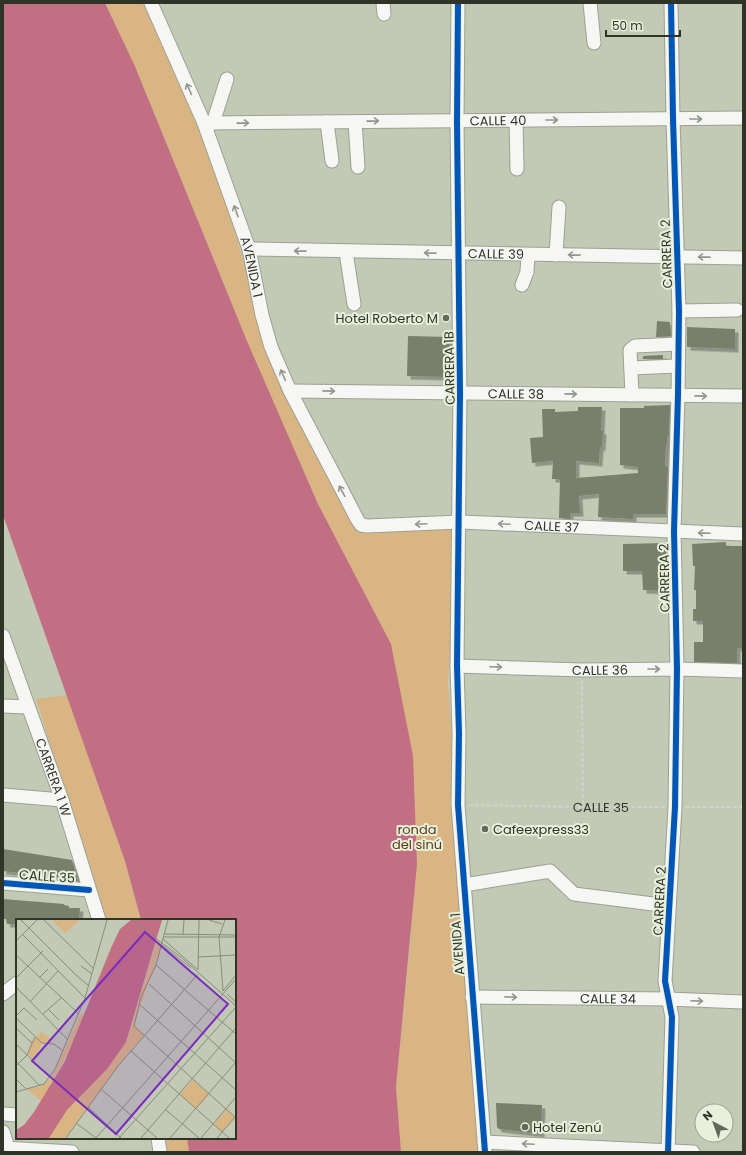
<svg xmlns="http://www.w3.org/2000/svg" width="746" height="1155" viewBox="0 0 746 1155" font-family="Poppins,sans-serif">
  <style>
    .green { fill: #dab584 }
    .water { fill: #c26f83 }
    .building { fill: #797f6a; filter: url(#shadow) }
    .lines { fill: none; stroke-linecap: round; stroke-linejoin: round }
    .minor-casing { stroke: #9ca192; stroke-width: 15 }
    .path { stroke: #d0d2cc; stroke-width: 2; stroke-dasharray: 4 2; stroke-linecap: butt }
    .minor { stroke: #f6f7f4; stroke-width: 13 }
    .cycleway-casing { stroke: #e8efdd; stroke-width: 8 }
    .cycleway { stroke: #0057b8; stroke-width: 6 }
    .oneway { stroke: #92968d }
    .poi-dot { fill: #626858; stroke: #e8efdd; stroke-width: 1.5 }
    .labels { text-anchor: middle; stroke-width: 4; stroke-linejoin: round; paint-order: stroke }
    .street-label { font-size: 13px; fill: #2f3426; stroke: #e8efdd }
    .poi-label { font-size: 13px; fill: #2f3426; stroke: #e8efdd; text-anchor: start }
    .park-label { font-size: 13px; fill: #5f3a11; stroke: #e8efdd }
    .inset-road { fill: none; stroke: #878d7c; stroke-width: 1 }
    .view { fill: #7b2cbf; fill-opacity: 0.15; stroke: #7b2cbf; stroke-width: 2 }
    .inset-edge { fill: none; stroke: #2f3426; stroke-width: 2 }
  </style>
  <defs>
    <filter id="shadow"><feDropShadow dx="3.5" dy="3.5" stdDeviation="0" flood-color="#0004"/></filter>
  </defs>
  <rect width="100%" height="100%" fill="#c2c9b5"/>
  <!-- green -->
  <g class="green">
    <path d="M105 3H145L203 125 265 334 359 526 458 524 448 683 470 997 484 1152H401L396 1087 411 933 391 644 318 504 247 341 134 64Z"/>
    <path d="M67 695 125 861 141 920H105L36 699Z"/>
    <path d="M162 1138H187L189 1152H165Z"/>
  </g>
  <!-- water -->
  <path class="water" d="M3 3H105L134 64 247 341 318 504 391 644 413 756 417 864 396 1087 401 1152H189L187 1138H235V920H141L125 861 3 515Z"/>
  <!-- building -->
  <g class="building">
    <path d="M657 321 670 322 671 336 656 337Z"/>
    <path d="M687 327 735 329V349L687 347Z"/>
    <path d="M408 336 450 337 448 377 407 376Z"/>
    <path d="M663 355V359H643V356Z"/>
    <path d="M670 405 669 436H667V444H666L665 466 668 467 666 514H633V519L598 517 599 494 579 496 580 513H570V519L559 518 560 479H552L553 461 532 463 530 438 543 437 542 409H555V412L578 411V407H602L601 431H603L602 448 600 447 599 463 576 461V478L638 473V467L620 465V408H644V406Z"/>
    <path d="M726 542V546H743V648H737V663L694 662V642H703V621H693V609H696V590H694L695 566H693L692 544Z"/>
    <path d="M666 543 667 591 643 590 642 571H623V544Z"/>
    <path d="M3 849 72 860 78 881 70 880 34 871 20 873 3 871Z"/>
    <path d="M3 899 64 904V905L69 906V908H80L79 920H17V924H7L6 919H3Z"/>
    <path d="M496 1103 542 1105 541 1134 499 1129 497 1127Z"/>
  </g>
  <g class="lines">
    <defs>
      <g id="minor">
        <path id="s2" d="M151 3 204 123 249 249 262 315 271 347 290 391 342 490 357 519 361 525 367 526 460 522 743 534"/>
        <path d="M383 3 384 14"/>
        <path d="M458 3 457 121 460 393 457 666 459 733 458 805 485 1152"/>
        <path d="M590 3 594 43"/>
        <path d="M516 120 517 169"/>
        <path d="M327 122 332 161"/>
        <path d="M355 122 358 167"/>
        <path id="s3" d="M204 123 743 118"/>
        <path d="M213 123 227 79"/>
        <path id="s4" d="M249 249 743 258"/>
        <path d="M346 252 354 304"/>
        <path d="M556 255 559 207"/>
        <path d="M522 285 527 272 528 255"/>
        <path d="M679 311 737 310"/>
        <path d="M631 368 678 366"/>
        <path id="s5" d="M290 391 743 396"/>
        <path d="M632 395 630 350 635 346 678 344"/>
        <path id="s6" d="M3 636 62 800 99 920"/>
        <path id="s7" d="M457 666 582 670 677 669 743 671"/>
        <path d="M3 706 28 707"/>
        <path d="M3 795 62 800"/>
        <path d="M3 883 89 890"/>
        <path d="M464 885 550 871 574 894 669 906"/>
        <path d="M3 994 17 983"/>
        <path id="s8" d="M472 997 668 999 743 1002"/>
        <path d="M3 1114 17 1115"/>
        <path d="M3 1132 8 1148"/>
        <path d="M158 1138 160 1152"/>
        <path d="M484 1142 693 1152"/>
        <path d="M3 1148 72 1152"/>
        <path d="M668 1152 672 1017 665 981 675 807 677 669 674 531 678 395 679 311 673 119 671 3"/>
      </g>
    </defs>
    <!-- minor casing -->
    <use href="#minor" class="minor-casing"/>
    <!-- path -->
    <g class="path">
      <path d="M582 680 583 807"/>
      <path id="s1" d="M469 805 583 807H665"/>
      <path d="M685 807H743"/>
    </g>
    <!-- minor -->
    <use href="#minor" class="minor"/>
    <defs>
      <g id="cycleway">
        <path d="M458 3 457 121 460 393 457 666 459 733 458 805 485 1152"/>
        <path d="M3 883 89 890"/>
        <path d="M668 1152 672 1017 665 981 675 807 677 669 674 531 678 395 679 311 673 119 671 3"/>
      </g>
    </defs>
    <!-- cycleway casing -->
    <use href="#cycleway" class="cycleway-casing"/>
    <!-- cycleway -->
    <use href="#cycleway" class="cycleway"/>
  </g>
  <!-- one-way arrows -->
  <defs><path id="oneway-shaft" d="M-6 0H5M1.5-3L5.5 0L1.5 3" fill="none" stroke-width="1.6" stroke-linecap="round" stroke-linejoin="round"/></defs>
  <g class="oneway">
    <use href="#oneway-shaft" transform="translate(189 89) rotate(-114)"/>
    <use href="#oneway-shaft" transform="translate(696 119)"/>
    <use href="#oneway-shaft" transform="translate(552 120)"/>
    <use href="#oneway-shaft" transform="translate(373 121) rotate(-1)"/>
    <use href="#oneway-shaft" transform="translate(243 123) rotate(-1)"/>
    <use href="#oneway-shaft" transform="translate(236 211) rotate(-110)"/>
    <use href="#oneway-shaft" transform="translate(300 251) rotate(-179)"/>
    <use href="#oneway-shaft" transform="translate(430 253) rotate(-179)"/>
    <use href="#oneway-shaft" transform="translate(574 255) rotate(-179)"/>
    <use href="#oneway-shaft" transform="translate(704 257) rotate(-179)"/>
    <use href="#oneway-shaft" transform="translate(283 375) rotate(-113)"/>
    <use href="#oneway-shaft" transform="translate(329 391) rotate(1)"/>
    <use href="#oneway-shaft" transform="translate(571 394) rotate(1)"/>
    <use href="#oneway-shaft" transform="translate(701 396) rotate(1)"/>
    <use href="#oneway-shaft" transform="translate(342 491) rotate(-118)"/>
    <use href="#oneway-shaft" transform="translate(421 524) rotate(177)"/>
    <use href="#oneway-shaft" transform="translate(504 524) rotate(-177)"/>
    <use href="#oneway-shaft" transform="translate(704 533) rotate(-178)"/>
    <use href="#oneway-shaft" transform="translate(496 667) rotate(2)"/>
    <use href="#oneway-shaft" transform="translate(654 669)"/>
    <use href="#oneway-shaft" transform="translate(511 997) rotate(1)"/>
    <use href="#oneway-shaft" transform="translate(697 1001) rotate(2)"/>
    <use href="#oneway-shaft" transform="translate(528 1144) rotate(-177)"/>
  </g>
  <!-- markers -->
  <g class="poi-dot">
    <circle cx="446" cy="318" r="4"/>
    <circle cx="485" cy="829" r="4"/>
    <circle cx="525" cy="1127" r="4"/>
  </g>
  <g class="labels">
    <!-- street labels -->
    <g class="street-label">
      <text dy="5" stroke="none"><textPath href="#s3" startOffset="294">CALLE 40</textPath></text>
      <text dy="5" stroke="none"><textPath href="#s4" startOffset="247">CALLE 39</textPath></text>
      <text transform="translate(666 254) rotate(-92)" y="5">CARRERA 2</text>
      <text dy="5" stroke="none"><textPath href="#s2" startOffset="283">AVENIDA 1</textPath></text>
      <text transform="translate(449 368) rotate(-91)" y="5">CARRERA 1B</text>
      <text dy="5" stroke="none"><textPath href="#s5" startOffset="226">CALLE 38</textPath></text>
      <text dy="5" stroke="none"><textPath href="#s2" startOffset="756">CALLE 37</textPath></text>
      <text transform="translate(664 578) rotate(-91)" y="5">CARRERA 2</text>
      <text dy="5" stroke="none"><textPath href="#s7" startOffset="143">CALLE 36</textPath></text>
      <text dy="5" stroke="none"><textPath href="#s6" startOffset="150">CARRERA 1 W</textPath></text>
      <text dy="5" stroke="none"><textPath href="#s1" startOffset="132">CALLE 35</textPath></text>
      <text transform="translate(47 876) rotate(4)" y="5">CALLE 35</text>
      <text transform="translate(659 901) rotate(-87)" y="5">CARRERA 2</text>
      <text transform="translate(457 944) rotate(-94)" y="5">AVENIDA 1</text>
      <text dy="5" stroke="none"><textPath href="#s8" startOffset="136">CALLE 34</textPath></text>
    </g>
    <!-- poi labels -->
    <g class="poi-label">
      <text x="438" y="323" text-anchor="end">Hotel Roberto M</text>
      <text x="493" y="834">Cafeexpress33</text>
      <text x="533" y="1132">Hotel Zenú</text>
    </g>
    <!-- park labels -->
    <g class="park-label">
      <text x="417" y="834">ronda<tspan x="417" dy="15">del sinú</tspan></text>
    </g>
  </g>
  <!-- overview -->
  <g transform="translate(16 919)">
    <rect width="220" height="220" fill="#c2c9b5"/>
    <path d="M36 1H61L63 2 49 14ZM141 21 146 24 118 106 129 116 113 133 49 219H33L51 191 110 123ZM65 95 69 97 59 121 25 182 9 169 23 168 35 159ZM25 113 36 120 25 126 18 140 12 135 15 123ZM177 161 193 175 181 190 164 175ZM210 191 219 198 206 213 198 205Z" fill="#dab584"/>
    <path d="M115 1H146L110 123 91 150 51 191 33 219H0V211L8 206 18 193 49 142 95 29 104 10Z" fill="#c26f83"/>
    <path class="inset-road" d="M5 1 60 56 73 67M28 1 78 50M115 1 166 39 220 87M152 1 140 46 125 78 118 107 220 199M193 1 206 5M6 15 69 79M149 15 220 16M167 16 168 1M148 18H220M147 20 181 50M0 22 21 1M146 26 175 49M0 36 63 95M182 38 220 36M140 46 220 115M65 47 76 55M182 51 183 1M0 59 27 32M23 59 32 50M133 65 220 144M0 68 52 121M207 72 203 18 209 1M207 72 220 56M211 75 220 83M14 83 42 52M123 85 220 171M32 90 43 101M27 95 45 79M0 97 8 89 21 101M0 99 26 124 38 125 47 132M0 109 16 124M0 125 34 158M115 132 213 219M0 142 24 167M0 147 11 136 19 118M0 160 9 169M85 170 141 219M0 173 28 165 39 150 69 79 91 1M72 188 105 219M150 191 183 219M60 204 80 219M50 219 102 147 182 55M80 219 220 60M103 219 220 88M125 219 220 109M154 219 220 143M185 219 220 178M201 219 220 197"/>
    <path class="view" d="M129 13 212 85 100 215 16 142Z"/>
    <rect width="220" height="220" class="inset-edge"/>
  </g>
  <!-- border -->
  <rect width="746" height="1155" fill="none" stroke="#2f3426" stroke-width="8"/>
  <!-- north arrow -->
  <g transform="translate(714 1123) rotate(319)"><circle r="19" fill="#e8efdd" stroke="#9ea494"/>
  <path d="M0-3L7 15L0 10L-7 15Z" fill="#626858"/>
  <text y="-6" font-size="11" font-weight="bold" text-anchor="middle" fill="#2f3426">N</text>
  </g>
  <!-- scale -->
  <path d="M606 30v6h74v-6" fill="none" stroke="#2f3426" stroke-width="2"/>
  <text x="612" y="30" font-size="12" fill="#2f3426" stroke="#e8efdd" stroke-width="3" paint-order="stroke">50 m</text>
</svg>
